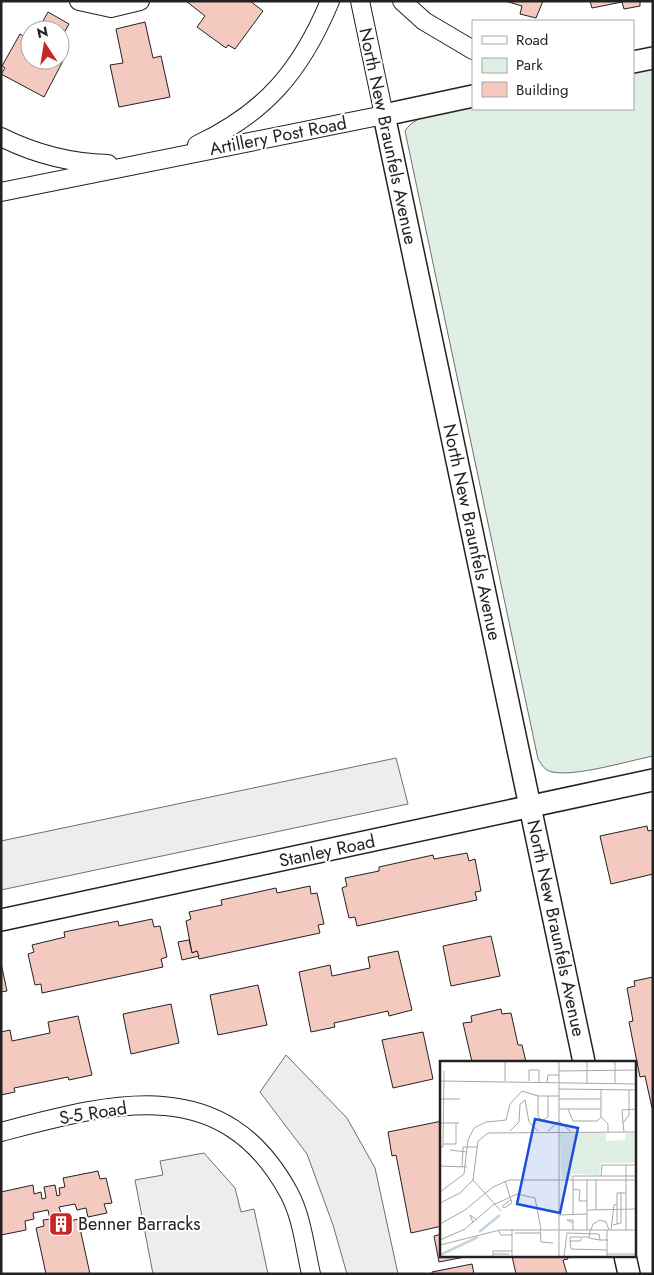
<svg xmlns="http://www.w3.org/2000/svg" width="654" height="1275" viewBox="0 0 654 1275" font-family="Jost,sans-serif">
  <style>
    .green { fill: #e0efe3; stroke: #6f6f6f }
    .parking { fill: #ededed; stroke: #6f6f6f }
    .building { fill: #f3c9c0; stroke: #222 }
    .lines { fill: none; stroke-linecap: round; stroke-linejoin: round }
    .minor-casing { stroke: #222; stroke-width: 20 }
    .tertiary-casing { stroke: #222; stroke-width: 24 }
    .minor { stroke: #fff; stroke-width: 18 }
    .tertiary { stroke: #fff; stroke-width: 21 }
    .labels { text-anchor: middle; stroke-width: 4; stroke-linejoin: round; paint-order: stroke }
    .street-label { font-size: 18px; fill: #222; stroke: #fff }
    .poi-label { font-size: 18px; fill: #222; stroke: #fff; text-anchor: start }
    .inset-river { fill: none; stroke: #c7d3dd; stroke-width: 2.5 }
    .inset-road { fill: none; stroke: #a7a7a7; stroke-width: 1 }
    .view { fill: #1d4ed8; fill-opacity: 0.15; stroke: #1d4ed8; stroke-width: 2.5 }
    .inset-edge { fill: none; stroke: #222; stroke-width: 2.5 }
  </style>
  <rect width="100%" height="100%" fill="#fff"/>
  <!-- green -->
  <path class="green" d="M653 69V756C628 761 575 777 552 772 544 770 542 765 538 759L405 131C416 112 452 111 473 107V109H633V73Z"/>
  <!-- parking -->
  <g class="parking">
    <path d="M396 758 408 804 1 890V841Z"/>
    <path d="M286 1055 347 1118 375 1168 398 1274H347L333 1225 307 1154 260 1092Z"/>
    <path d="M204 1153 235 1188 241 1212 254 1209 268 1274H153L135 1180 163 1175 160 1161Z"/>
  </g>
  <!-- building -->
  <g class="building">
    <path d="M186 1H250L263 11 235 49 228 45 226 48 197 27 205 16Z"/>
    <path d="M505 1H543L536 18 520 14 522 6Z"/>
    <path d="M590 1H640V6L624 9 622 2 592 8Z"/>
    <path d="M48 12 69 24 60 40V30H38Z"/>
    <path d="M145 22 153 58 161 56 170 97 119 107 110 65 123 63 116 29Z"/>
    <path d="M20 34 30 40V60L60 59 63 61 44 97 1 74 5 68 2 66Z"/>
    <path d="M647 826 648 831 653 830V874L611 884 600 836Z"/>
    <path d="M467 853 469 861 475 859 481 891 475 892 477 900 357 926 355 917 349 918 342 888 347 886 345 878 379 871V867L433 855 434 859Z"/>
    <path d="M310 886 311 894 317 893 324 924 318 925 320 933 199 959 197 951 192 953 186 921 191 919 189 912 222 905 221 900 276 888 277 893Z"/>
    <path d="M152 919 154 927 160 926 167 957 161 959 163 967 42 993 41 984 35 985 28 954 34 952 32 945 65 937 64 932 118 921 119 926Z"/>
    <path d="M491 936 500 976 451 986 443 946Z"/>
    <path d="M189 940 192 953 197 951 199 956 182 960 178 942Z"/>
    <path d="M398 951 412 1010 389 1016 388 1011 334 1023 335 1027 311 1032 299 972 330 965 332 976 370 968 368 957Z"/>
    <path d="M1 963 7 991 1 992Z"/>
    <path d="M653 977V1108H652L645 1076 640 1077 629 1022 633 1021 627 988 635 986 634 981Z"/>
    <path d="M258 985 267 1025 218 1035 210 995Z"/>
    <path d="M171 1004 179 1043 131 1054 123 1014Z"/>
    <path d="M501 1009 502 1014 511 1013 518 1045H522L526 1062H472L463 1023 472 1022 471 1016Z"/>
    <path d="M78 1016 92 1075 69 1080 68 1077 14 1088 15 1092 1 1095V1032L10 1030 12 1041 50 1033 48 1022Z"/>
    <path d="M423 1032 433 1079 393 1088 382 1040Z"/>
    <path d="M442 1121V1226L411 1233 396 1155 392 1156 388 1132Z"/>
    <path d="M98 1171 100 1179 106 1178 112 1203 104 1204 107 1213 88 1217 86 1208 77 1210 75 1204 59 1207 62 1216 69 1215 70 1221 78 1219 90 1274H46L36 1228 44 1226 43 1220 50 1219 48 1210 33 1213 34 1219 25 1221 26 1230 1 1235V1192L33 1185 34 1194 41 1192 42 1199 46 1198 44 1187 55 1185 57 1196 60 1195 59 1188 65 1187 63 1178Z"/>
    <path d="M442 1234V1256L465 1257 439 1262 434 1236Z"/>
    <path d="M512 1256H567L568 1259 563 1260 567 1274H516Z"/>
    <path d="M472 1264 474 1274H432V1272Z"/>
  </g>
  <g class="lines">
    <defs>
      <g id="minor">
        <path d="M79 1 111 8 140 1"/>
        <path d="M402 1 424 21 473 50"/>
        <path d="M1 137C35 154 70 163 108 164"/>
        <path d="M197 145C265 113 301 71 330 1"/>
        <path d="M1 192 384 115 360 1"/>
        <path d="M1 1132C112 1103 223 1071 289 1193 302 1217 305 1248 311 1274"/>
      </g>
      <g id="tertiary">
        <path d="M633 62 653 58"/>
        <path d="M473 96 384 115 584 1062"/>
        <path d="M1 920 653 780"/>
        <path d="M625 1256 629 1274"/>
      </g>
    </defs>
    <!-- minor casing -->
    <use href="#minor" class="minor-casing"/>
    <!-- tertiary casing -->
    <use href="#tertiary" class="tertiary-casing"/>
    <!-- minor -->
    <use href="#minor" class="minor"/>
    <!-- tertiary -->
    <use href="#tertiary" class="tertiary"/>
  </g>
  <!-- icons -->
  <defs>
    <symbol id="building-square" viewBox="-11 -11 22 22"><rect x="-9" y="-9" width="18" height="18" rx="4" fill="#c62828" stroke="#fff"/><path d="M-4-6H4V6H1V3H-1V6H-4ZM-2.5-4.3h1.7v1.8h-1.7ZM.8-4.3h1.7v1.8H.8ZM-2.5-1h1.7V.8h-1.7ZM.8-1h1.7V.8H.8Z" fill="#fff"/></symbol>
  </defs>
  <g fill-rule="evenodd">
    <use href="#building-square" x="47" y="1210" width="28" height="28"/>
  </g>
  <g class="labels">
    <!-- street labels -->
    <g class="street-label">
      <text transform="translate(278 136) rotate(-11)" y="6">Artillery Post Road</text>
      <text transform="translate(388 136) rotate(78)" y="6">North New Braunfels Avenue</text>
      <text transform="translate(472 532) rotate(78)" y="6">North New Braunfels Avenue</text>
      <text transform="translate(327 851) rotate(-12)" y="6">Stanley Road</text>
      <text transform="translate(556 928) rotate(78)" y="6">North New Braunfels Avenue</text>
      <text transform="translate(93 1113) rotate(-9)" y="6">S-5 Road</text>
    </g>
    <!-- poi labels -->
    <g class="poi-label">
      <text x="78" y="1230">Benner Barracks</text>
    </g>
  </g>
  <!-- overview -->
  <g transform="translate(440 1061)">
    <rect width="196" height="196" fill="#fff"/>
    <path d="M120 72H166V80L185 79 186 72H196V102H162L159 114 132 113V118L121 117Z" fill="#e0efe3"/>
    <path class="inset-river" d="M39 171 60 154M0 194 38 176"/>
    <path class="inset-road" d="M65 0V20M119 0V196M147 0V23M175 0V23M119 10 197 9M0 20 197 23M89 20V9H99V21M107 21 108 14H119M119 28 197 29M161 28V56L168 63V71M98 35V55L102 60 108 56V35M0 38H20M119 38H161M119 48H161M128 48 133 60H157L161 56M0 62H19M183 62 182 49 197 48M70 70 79 61 80 43 85 39 89 61 98 70M108 70 119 60 131 71M184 71 183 62 189 54V29M4 83H16V62M0 86H3L4 10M10 89 27 91M186 104V169M0 105 27 106M22 106 23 86H37M161 115 162 104H197M33 119 61 150M65 120 72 142 64 147 62 145 71 139M133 128 140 129 139 140H147M0 131 24 113 28 79 34 67 46 61 66 59 70 43 82 30 98 35H119M0 142 20 132 33 119 38 80 48 72 197 71M147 149 197 148M156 149V119M133 153V115H197M119 154 147 153M33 162 30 154 37 159M0 163 25 149 53 126 69 119H197M177 163V132H186M173 164 181 162V131M72 168V196M100 168 101 181 113 182M58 169 61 174H72M133 169V159H127L133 162M147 169V119M150 169 149 177 160 179M151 169 153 163 160 159 166 161 169 169M167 169V196M171 169 174 144 177 143M75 172H100M142 177 140 180H130V176H149M0 179 25 168 53 144 77 133 95 137 101 168M130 180 131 188 167 189M0 184 60 169H197M53 193H69M167 193H197M53 196V190H72M124 196 127 172 159 173 160 179H168"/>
    <path class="view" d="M95 58 138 67 120 152 77 143Z"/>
    <rect width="196" height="196" class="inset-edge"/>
  </g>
  <!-- border -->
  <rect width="654" height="1275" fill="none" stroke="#222222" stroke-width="5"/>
  <!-- legend -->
  <rect x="472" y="20" width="162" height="90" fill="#ffffff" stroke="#a7a7a7"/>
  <rect x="482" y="36" width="25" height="8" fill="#ffffff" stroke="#a7a7a7"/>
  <text x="516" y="45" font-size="15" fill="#222222">Road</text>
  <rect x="482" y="58" width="25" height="15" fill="#e0efe3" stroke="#a7a7a7"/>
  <text x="516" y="70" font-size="15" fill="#222222">Park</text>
  <rect x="482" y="82" width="25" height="15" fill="#f3c9c0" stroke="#a7a7a7"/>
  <text x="516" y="95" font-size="15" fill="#222222">Building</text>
  <!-- north arrow -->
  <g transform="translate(45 45) rotate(348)"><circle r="24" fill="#ffffff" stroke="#a7a7a7"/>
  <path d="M0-4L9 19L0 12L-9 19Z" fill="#c62828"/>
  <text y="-8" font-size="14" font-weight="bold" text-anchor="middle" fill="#222222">N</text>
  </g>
</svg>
